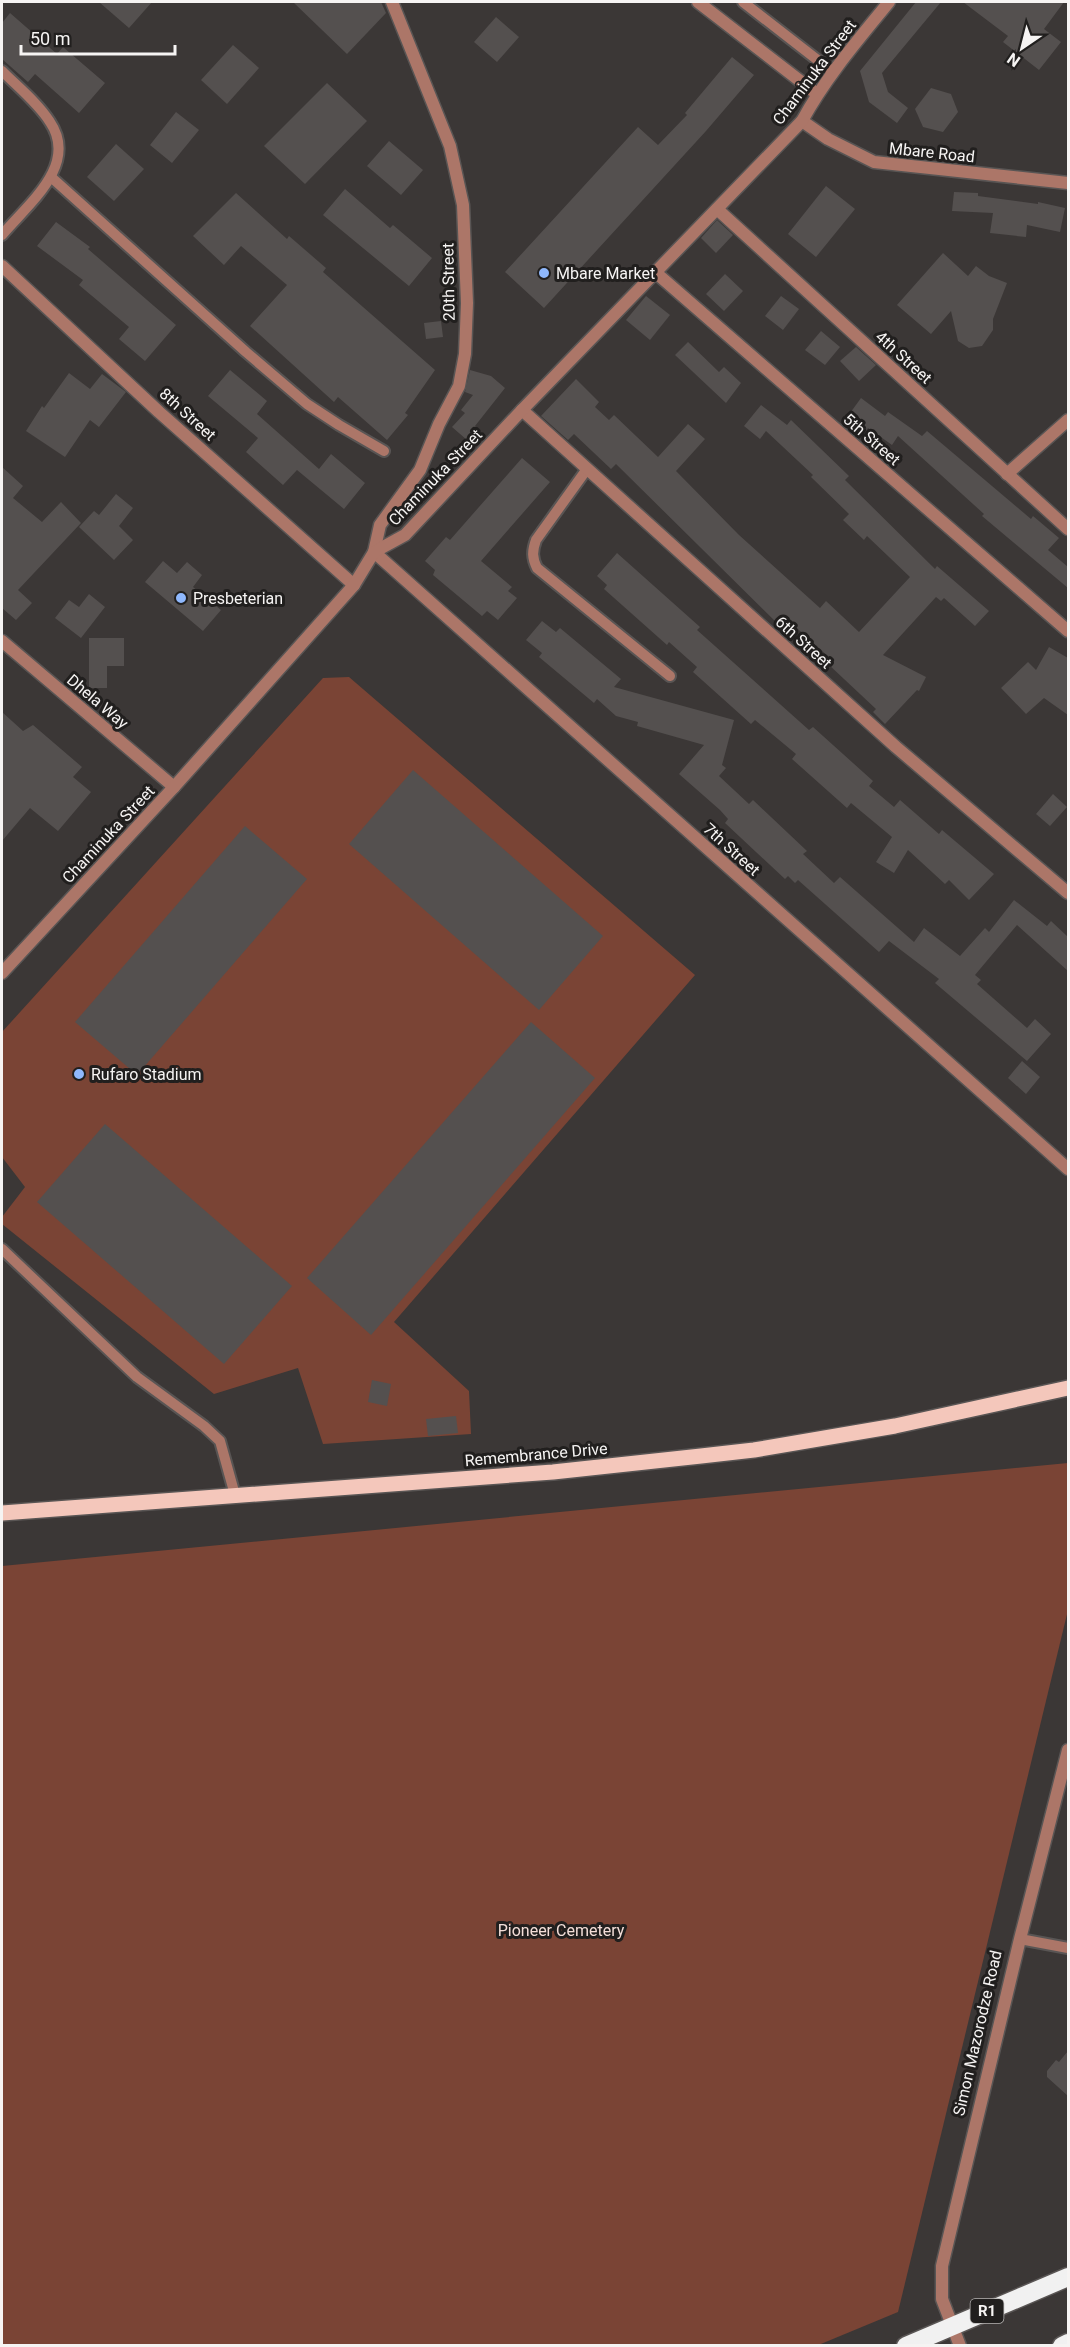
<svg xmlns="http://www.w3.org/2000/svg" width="1070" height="2347" viewBox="0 0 1070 2347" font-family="Roboto,sans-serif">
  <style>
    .green { fill: #7a4435 }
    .building { fill: #54504f }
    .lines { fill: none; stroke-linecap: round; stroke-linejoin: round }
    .lane-casing { stroke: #595554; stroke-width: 14 }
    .street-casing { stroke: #595554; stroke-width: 15 }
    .primary-casing { stroke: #595554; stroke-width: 18 }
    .highway-casing { stroke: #595554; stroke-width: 21 }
    .lane { stroke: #ac7668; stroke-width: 10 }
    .street { stroke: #ac7668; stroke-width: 12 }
    .primary { stroke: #f4c7bb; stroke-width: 15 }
    .highway { stroke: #f1f1f1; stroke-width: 18 }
    .poi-dot { fill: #8fb8fd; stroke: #211f1e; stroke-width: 2 }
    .labels { text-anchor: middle; stroke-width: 6; stroke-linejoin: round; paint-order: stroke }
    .shield { fill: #211f1e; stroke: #b6b4b3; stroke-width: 1.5 }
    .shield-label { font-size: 15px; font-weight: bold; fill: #f6f4f3 }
    .street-label { font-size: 16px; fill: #f6f4f3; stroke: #211f1e }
    .poi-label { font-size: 16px; fill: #f6f4f3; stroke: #211f1e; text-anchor: start }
    .park-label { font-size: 16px; fill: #f4ded8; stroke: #211f1e }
  </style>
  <rect width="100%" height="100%" fill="#3b3736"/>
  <!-- green -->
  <g class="green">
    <path d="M349 677 695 975 394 1322 469 1391 471 1434 323 1444 298 1368 214 1394 2 1224V1217L25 1187 2 1157V1032L323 678Z"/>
    <path d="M1068 1463V1610L898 2312 816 2346 2 2345V1566Z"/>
  </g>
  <!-- building -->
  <g class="building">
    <path d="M99 2H152L129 28Z"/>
    <path d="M293 2H381L386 13 347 54Z"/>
    <path d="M916 2H941L882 73 888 92 908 108 897 123 869 102 860 71Z"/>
    <path d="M963 2H1064L1044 29 1061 42 1039 70 1003 42 1008 36Z"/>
    <path d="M10 13 57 54 63 47 105 83 79 113 35 74 28 82 2 59V23Z"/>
    <path d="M496 17 519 37 497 62 474 42Z"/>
    <path d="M233 45 259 68 227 104 201 80Z"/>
    <path d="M732 57 754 75 706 131 544 308 505 272 638 127 658 145 687 115 685 113Z"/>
    <path d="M327 83 367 121 305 184 264 146Z"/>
    <path d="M931 88 951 94 958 112 943 132 923 127 915 109Z"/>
    <path d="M176 112 199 130 172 163 150 145Z"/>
    <path d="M389 141 423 170 401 195 367 166Z"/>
    <path d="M116 144 144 169 114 201 87 177Z"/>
    <path d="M826 186 855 209 816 257 788 234Z"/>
    <path d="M345 189 390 228 393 225 432 258 409 286 323 215Z"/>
    <path d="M954 192 978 193V196L1038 204V202L1065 208 1060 232 1027 225 1026 237 990 233 993 213 952 211Z"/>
    <path d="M236 193 287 239 289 236 326 268 323 272 435 370 405 413 408 415 387 440 338 397 334 402 250 326 287 285 241 246 224 265 193 236Z"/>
    <path d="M717 220 733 235 716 253 701 238Z"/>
    <path d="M56 222 90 247 88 249 176 325 145 361 119 339 129 327 79 285 83 280 37 246Z"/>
    <path d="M943 253 968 276 976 266 989 276 1007 283 993 319V330L982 346 969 348 958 341 951 311 931 334 897 305Z"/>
    <path d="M725 274 743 291 724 311 706 294Z"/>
    <path d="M646 296 670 315 650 340 626 320Z"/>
    <path d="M781 296 799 309 783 330 765 316Z"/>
    <path d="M441 321 443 337 426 339 424 323Z"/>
    <path d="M821 331 840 347 825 365 805 350Z"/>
    <path d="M688 342 719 372 724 367 741 383 726 403 675 355Z"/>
    <path d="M856 347 876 365 859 381 840 361Z"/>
    <path d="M230 370 267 401 257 414 319 469 331 454 365 483 344 509 297 470 283 485 246 452 258 438 208 396Z"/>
    <path d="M470 370 491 376 505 388 475 426 477 429 467 440 452 427 465 413 461 410 473 395 465 392Z"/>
    <path d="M69 373 90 389 102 374 126 392 99 427 90 420 65 457 26 431 42 406 44 408Z"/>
    <path d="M576 379 599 402 595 407 609 420 614 415 658 457 688 424 705 439 676 471 739 535 820 608 826 601 859 632 910 577 867 536 864 540 843 520 849 514 811 477 813 475 766 431 760 439 744 426 761 405 787 425 791 420 849 476 845 480 935 569 937 566 989 611 975 626 944 598 941 601 936 597 883 655 926 677 919 691 917 690 885 724 873 712 876 709 828 664 832 660 789 621 782 628 616 464 611 469 574 434 568 440 541 416Z"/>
    <path d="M861 398 885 416 888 412 922 436 927 431 1031 519 1033 516 1059 538 1048 550 1068 567V588L982 516 984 514 898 436 892 445 868 428 864 434 845 420Z"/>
    <path d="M522 458 550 482 481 561 512 587 508 591 517 598 498 620 487 611 482 616 433 575 435 570 425 561 446 537 450 540Z"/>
    <path d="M2 467 23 486 13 498 42 522 61 502 81 523 18 590 32 603 16 620 2 608Z"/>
    <path d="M116 494 133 508 119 526 133 540 114 560 79 527 94 511 99 515Z"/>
    <path d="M617 553 700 627 697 630 809 730 813 727 873 781 869 786 894 807 900 800 939 834 942 830 994 874 969 900 949 880 945 884 908 850 894 873 876 862 892 837 851 803 847 808 792 759 796 754 755 720 751 724 693 672 697 667 669 642 667 645 604 589 607 585 597 576Z"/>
    <path d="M163 561 177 573 187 562 202 575 193 587 221 610 203 631 145 582Z"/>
    <path d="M89 594 105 607 81 638 55 618 69 600 79 607Z"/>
    <path d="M542 621 556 632 560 628 621 679 614 687 734 720 722 765 726 768 719 776 749 804 753 800 807 851 803 854 834 883 840 877 914 942 924 928 960 956 985 928 989 932 1014 900 1047 926 1051 921 1068 937V971L1017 925 975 975 981 980 977 984 1027 1028 1035 1019 1051 1034 1027 1061 935 983 939 979 889 941 879 952 798 880 795 883 788 876 785 879 725 823 728 819 720 810 679 774 704 745 637 726 638 722 616 716 597 699 594 703 539 657 542 653 526 640Z"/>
    <path d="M89 638H124V666H107V688H89Z"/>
    <path d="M1049 647 1068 658V715L1044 698 1026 714 1001 688 1028 662 1036 670Z"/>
    <path d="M2 712 23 731 33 725 82 767 73 777 91 792 58 831 30 808 2 841Z"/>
    <path d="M413 770 603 936 539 1010 349 844Z"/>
    <path d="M1053 794 1067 807 1050 826 1036 814Z"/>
    <path d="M245 826 307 879 137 1075 75 1022Z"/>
    <path d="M531 1022 595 1078 371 1335 307 1278Z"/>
    <path d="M1022 1061 1040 1077 1026 1094 1008 1078Z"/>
    <path d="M105 1124 292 1286 224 1364 37 1202Z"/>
    <path d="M372 1380 391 1384 387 1406 368 1402Z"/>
    <path d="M456 1416 458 1433 428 1436 426 1419Z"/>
    <path d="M1068 2051V2096L1047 2077V2071L1056 2060 1059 2062Z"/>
  </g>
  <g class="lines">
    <defs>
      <g id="lane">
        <path d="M743 2 833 72"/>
        <path d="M2 71C18 87 38 103 50 122 79 165 28 204 2 235"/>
        <path d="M51 177 246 352 307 404 339 425 384 451"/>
        <path d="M587 469 536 540C532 551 532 558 537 568L670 676"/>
        <path d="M2 1249 137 1377 204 1426 220 1441 235 1495"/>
        <path d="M1020 1939 1068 1948"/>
      </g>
      <g id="street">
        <path d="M392 2 450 146 463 205 467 303 465 354 459 386 439 424 420 470 380 525 374 552 1068 1169"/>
        <path d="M698 2 817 94"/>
        <path d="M802 121 828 139 874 162 1068 183"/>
        <path d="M717 209 1068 529"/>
        <path d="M2 266 159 412 354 585"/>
        <path d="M655 272 1068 631"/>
        <path d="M522 410 896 747 1068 893"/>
        <path d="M1007 474 1068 420"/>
        <path d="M2 641 174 787"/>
        <path d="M2 973 174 787 354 585 374 552 405 535 522 410 802 121C826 77 858 40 889 2"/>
        <path d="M960 2346 942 2299V2266L1020 1939 1068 1750"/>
      </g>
      <path id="primary" d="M2 1513 553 1472 701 1456 754 1450 895 1426 1068 1388"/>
      <g id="highway">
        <path d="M906 2346 1068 2277"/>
        <path d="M1062 2346 1068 2343"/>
      </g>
    </defs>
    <!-- lane casing -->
    <use href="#lane" class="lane-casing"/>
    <!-- street casing -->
    <use href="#street" class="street-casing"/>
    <!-- primary casing -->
    <use href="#primary" class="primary-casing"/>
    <!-- highway casing -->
    <use href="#highway" class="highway-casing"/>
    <!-- lane -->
    <use href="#lane" class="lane"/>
    <!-- street -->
    <use href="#street" class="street"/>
    <!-- primary -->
    <use href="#primary" class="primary"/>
    <!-- highway -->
    <use href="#highway" class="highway"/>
  </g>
  <!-- markers -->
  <g class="poi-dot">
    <circle cx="544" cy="273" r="6"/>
    <circle cx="181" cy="598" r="6"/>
    <circle cx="79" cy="1074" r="6"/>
  </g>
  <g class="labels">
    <!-- shield labels -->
    <rect class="shield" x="970.5" y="2299" width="33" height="24" rx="4.5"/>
    <g class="shield-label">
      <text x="987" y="2316">R1</text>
    </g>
    <!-- street labels -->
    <g class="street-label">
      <text transform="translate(814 72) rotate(-53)" y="6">Chaminuka Street</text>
      <text transform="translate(932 152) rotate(6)" y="6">Mbare Road</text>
      <text transform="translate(448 282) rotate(-91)" y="6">20th Street</text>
      <text transform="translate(904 357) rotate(42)" y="6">4th Street</text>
      <text transform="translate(188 414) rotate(42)" y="6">8th Street</text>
      <text transform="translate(872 439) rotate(41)" y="6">5th Street</text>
      <text transform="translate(435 477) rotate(-46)" y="6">Chaminuka Street</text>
      <text transform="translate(804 642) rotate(42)" y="6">6th Street</text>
      <text transform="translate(98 701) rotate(40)" y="6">Dhela Way</text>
      <text transform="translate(108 834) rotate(-47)" y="6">Chaminuka Street</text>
      <text transform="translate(732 849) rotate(42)" y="6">7th Street</text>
      <text transform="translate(536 1454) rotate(-5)" y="6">Remembrance Drive</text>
      <text transform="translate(977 2033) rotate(-77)" y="6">Simon Mazorodze Road</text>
    </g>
    <!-- poi labels -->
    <g class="poi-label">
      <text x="556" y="279">Mbare Market</text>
      <text x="193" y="604">Presbeterian</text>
      <text x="91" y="1080">Rufaro Stadium</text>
    </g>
    <!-- park labels -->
    <g class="park-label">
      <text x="561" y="1936">Pioneer Cemetery</text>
    </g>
  </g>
  <!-- border -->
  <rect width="1070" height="2347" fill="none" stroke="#f6f4f3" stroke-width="6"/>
  <!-- north arrow -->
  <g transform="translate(1022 48) rotate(215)" stroke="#211f1e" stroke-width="4.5" paint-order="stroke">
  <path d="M0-4.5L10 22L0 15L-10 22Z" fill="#f6f4f3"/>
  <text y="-9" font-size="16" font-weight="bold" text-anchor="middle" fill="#f6f4f3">N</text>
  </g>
  <!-- scale -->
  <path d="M21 45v9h154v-9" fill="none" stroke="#f6f4f3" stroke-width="3"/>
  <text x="30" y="45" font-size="18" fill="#f6f4f3" stroke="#211f1e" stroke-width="4.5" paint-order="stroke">50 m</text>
</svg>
